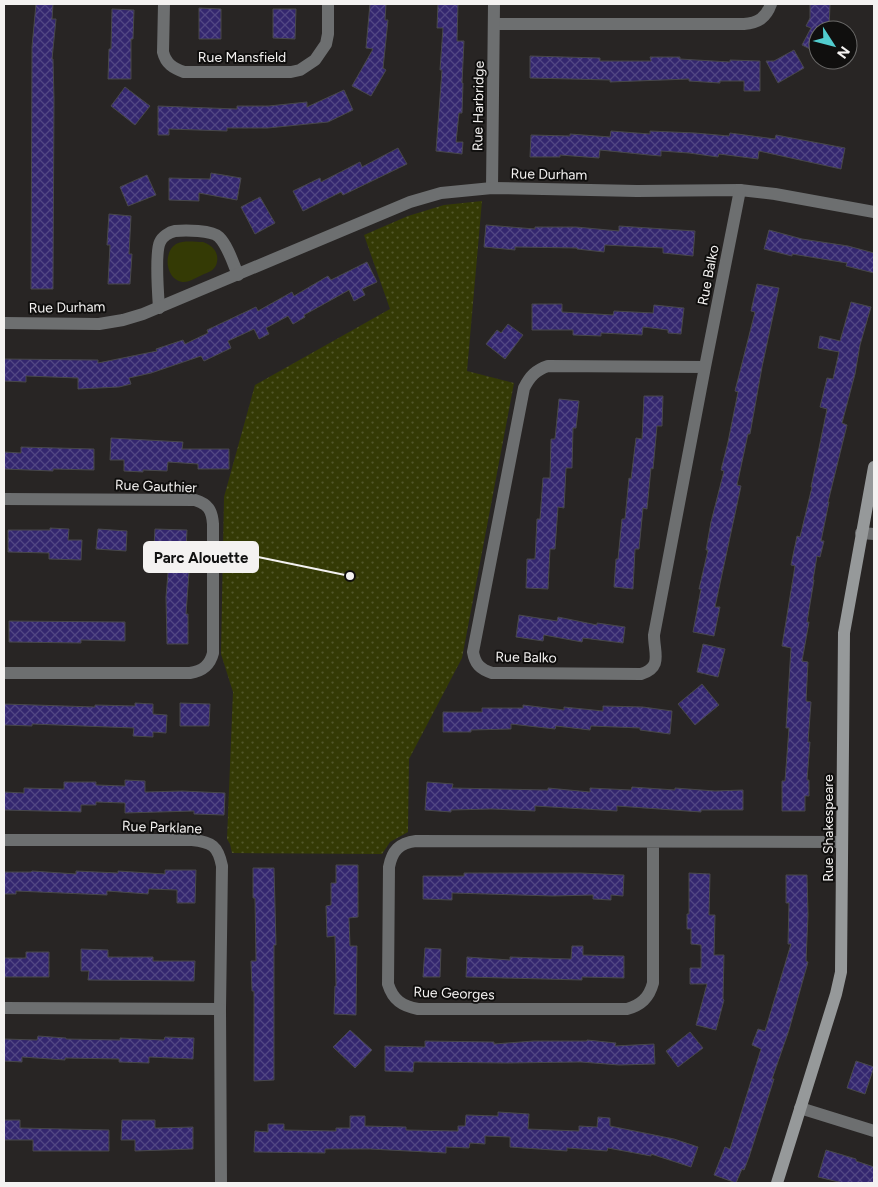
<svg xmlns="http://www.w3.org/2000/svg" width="878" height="1187" viewBox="0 0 878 1187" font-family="Figtree,sans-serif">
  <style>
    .grass { fill: #343a05 }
    .park { fill: url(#park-dots) }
    .building { fill: url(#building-cross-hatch); stroke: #48484b }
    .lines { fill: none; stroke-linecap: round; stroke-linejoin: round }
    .street { stroke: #6d6f70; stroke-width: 12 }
    .secondary { stroke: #96999a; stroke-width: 12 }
    .labels { text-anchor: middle; stroke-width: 4; stroke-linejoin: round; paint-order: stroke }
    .street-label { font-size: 14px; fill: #f4f2f1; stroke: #100f0e }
    .leader { fill: none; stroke: #f4f2f1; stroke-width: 2 }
    .callout-dot { fill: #f4f2f1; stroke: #100f0e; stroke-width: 2 }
    .callout { fill: #f4f2f1; stroke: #f4f2f1; stroke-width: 2 }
    .callout-label { font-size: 15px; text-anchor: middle; font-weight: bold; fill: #111 }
  </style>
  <defs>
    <pattern id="park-dots" width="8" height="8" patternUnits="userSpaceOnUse" patternTransform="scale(1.25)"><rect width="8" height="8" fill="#343a05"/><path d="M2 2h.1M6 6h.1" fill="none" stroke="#52572a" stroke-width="1.8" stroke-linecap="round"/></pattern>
    <pattern id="building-cross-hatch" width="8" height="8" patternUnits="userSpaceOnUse" patternTransform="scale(1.25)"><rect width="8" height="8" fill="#34276f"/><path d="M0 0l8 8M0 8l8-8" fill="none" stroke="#524784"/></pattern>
  </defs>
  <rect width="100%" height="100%" fill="#282524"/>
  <!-- grass -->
  <path class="grass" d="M203 242C212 245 219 252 217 262 216 269 210 272 204 274 197 277 189 283 182 282 165 279 163 252 176 244 183 240 195 242 203 242Z"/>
  <!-- park -->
  <path class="park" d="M482 201 467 371 514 383 462 658 409 759 408 832 390 842 382 854 232 853 230 844 227 839 233 692 221 654 224 497 255 385 390 309 364 235 408 216 444 205Z"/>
  <!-- building -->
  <g class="building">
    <path d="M36 4H53L52 19H56L52 59H53L54 99 53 289H31L32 47Z"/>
    <path d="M370 4H386L385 20H388L383 68 386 70 371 96 352 86 373 49 366 48Z"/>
    <path d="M438 4H458L457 41H464L462 83H463L462 113H459L456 142H463L462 154 436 151 442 70H440L443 28H437Z"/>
    <path d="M810 4H830L829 30H818V53L802 45 811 28 806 26 810 18Z"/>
    <path d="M199 8 221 9V39H199Z"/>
    <path d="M112 9 134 10 133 39H131V79H108L109 49H111Z"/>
    <path d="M273 9H296L295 39 273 38Z"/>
    <path d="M794 50 804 68 778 83 766 61H774Z"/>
    <path d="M530 56 600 58V61H651L650 57H680V59L730 62V60L760 61V91H744V81H720V83L689 81V79L610 82V80L530 78Z"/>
    <path d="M125 87 150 106 135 125 111 106Z"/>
    <path d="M344 90 353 110 328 122 268 128H227V131L169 129V135H158V106L237 109V106H269L307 102V107Z"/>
    <path d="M611 131 650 134V131L695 133 729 136 730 133 775 139 776 135 845 148 841 169 759 151 758 159 719 154 718 157 689 153 661 151V156L649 155 600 150 599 158 560 155V157H530L531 135 570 136V134L610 137Z"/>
    <path d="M398 148 407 164 343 195 341 192 303 211 293 191 320 178 321 182 360 162 362 167Z"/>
    <path d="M211 173 241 178 237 200 199 193V201L169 200V178L210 179Z"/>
    <path d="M147 175 156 195 128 206 120 187Z"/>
    <path d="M260 197 275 223 255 234 241 207Z"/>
    <path d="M109 214 131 216 129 254H132L130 284H108L110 245H107Z"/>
    <path d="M486 225 535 229V227H576L619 231V226L695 231 693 256 663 253V248L605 245 604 252 577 249V248L515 247V250L484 247Z"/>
    <path d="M769 230 802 239 848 246 874 253V273L846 266 847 263 792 254V256L764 249Z"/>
    <path d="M367 262 377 282 362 289 365 295 354 301 349 290 304 315 305 317 293 324 288 316 266 328 269 334 259 339 254 329 228 341 231 348 204 361 201 356 151 373 129 378 131 384 119 387 78 389V378L26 376V382L4 381V359L98 360V363L157 351 156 349 183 340 185 344 208 333 207 330 256 307 258 311 292 292 294 296 328 276 331 280Z"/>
    <path d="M757 284 779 288 762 367 750 434H748L737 485 741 486 715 607H720L714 636 693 632 701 589H699L708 550H706L711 522 724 471 721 470 728 442 738 392 735 391 755 312 751 311Z"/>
    <path d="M851 302 871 307 860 345 855 374 842 423 847 425 828 502H829L821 541H824L820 557 817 556 813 580H814L807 622H809L802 661 808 662 806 701 811 702 808 742H810L807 780H809V796H805V811H782V781H785L789 728H786L791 648 782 646 795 566 791 565 797 536 800 537 812 487H811L827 409 820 407 827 378 833 379 839 352 818 348 820 336 840 341Z"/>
    <path d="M532 304H562V312L613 315 614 311 653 313 654 305 684 308 681 334 668 333V330L643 327 642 335 601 333V336L573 335V330H532Z"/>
    <path d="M508 324 523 335 505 359 486 344 497 330 501 333Z"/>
    <path d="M644 396H663L662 426H657L653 469 651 468 647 509 643 508 639 549H635L633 589 614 587 616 559H618L622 519H625L629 478 631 479 636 438 642 439Z"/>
    <path d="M559 399 579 401 576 428H573L572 468H566L564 508 558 507 555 549H550L548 589 526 588 527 559H535L537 519H540L543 478H550L551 439H555Z"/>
    <path d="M111 438 183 442 182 449H229V469H198V464L168 462 167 471 143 470V472L124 471V460H110Z"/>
    <path d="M21 447 94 449V470L53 469V471L4 469V452L21 453Z"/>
    <path d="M50 528 69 529 68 540H82L81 560 49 559V553L8 552V530H50Z"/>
    <path d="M98 529 127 531 126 551 96 549Z"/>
    <path d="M155 529 187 530 185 571 189 572 186 614H188V644H167L166 597 169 561 164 560 165 548 154 547Z"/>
    <path d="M519 615 557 621 558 617 597 625V623L625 627 623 643 583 638 582 642 544 635 543 641 516 637Z"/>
    <path d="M9 621 125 622V641L81 640V643L9 642Z"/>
    <path d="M703 644 725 649 718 677 697 672Z"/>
    <path d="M702 684 719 705 695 725 678 704Z"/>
    <path d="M135 703 153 704V714L167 715 166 733 153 732V737L133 736 134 728 32 724V726L4 725V704L95 707V705L135 706Z"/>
    <path d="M180 703 210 704 209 726H180Z"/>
    <path d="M523 705 564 710V707L603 711V706L643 707 672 711 670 734 640 730V728L591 726 590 730 556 726 555 729 511 724V729L471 730V732H443V712H482V708H523Z"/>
    <path d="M125 780 145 781V792L182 791 225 793 224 815 194 814V811L125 813V803L96 802V805H81V812L4 810V792L24 793V788L64 789V782H96V785L125 786Z"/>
    <path d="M427 782 453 784 452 788 548 790V788L590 792V788L631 790 632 787 675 790V788L715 791 743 790V810H701V812L617 806V811L535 806V811L492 809 451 810V812L425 810Z"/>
    <path d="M336 865H358V917L349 918 350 946H357L356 1015 334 1014 335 986H336L335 936 327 937 326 906 331 905V883H336Z"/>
    <path d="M253 868H274L276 945H274V1080L254 1081V991H252L251 961H256L255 898H253Z"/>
    <path d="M165 870H196L195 903H177V890L149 889 148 894 107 891V895L16 891V894H4V872H31L32 871 76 874V871L118 873V871L165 874Z"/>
    <path d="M464 873H581L624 875 623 896 611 895V900L593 899V895L553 896 452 893V900L423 899V876H464Z"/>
    <path d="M689 873 710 874 709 915H715L714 955H724L723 999 724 1000 716 1030 696 1025 707 984H690V968H701V945L691 944V929H687V914H689Z"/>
    <path d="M786 875H807L808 915 806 961 808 962 789 1030 772 1079H774L749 1157 744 1170 742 1169 736 1183 714 1175 725 1147 730 1149 761 1049 752 1045 758 1029 765 1031 791 944H788L789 903H786Z"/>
    <path d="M572 946H583V955L624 956V978L582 977V980L466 977 467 957 510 960V957L571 959Z"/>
    <path d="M425 948 441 949 440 977H423Z"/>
    <path d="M81 949 108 950V957H153V961H195L194 981 88 980 89 971H81Z"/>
    <path d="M26 952H49V977H4V958H26Z"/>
    <path d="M350 1030 372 1050 355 1068 333 1047Z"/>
    <path d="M690 1032 703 1048 678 1067 666 1051Z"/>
    <path d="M38 1036 66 1038V1039L120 1040V1038L164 1040 165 1037 194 1038 193 1059 149 1057V1063L119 1062V1059L65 1058V1060L22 1057V1062L4 1061V1039L37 1040Z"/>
    <path d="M587 1040 616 1043 615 1046 654 1044 655 1064 619 1065 581 1062 507 1063 414 1062 413 1072 385 1071V1046L425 1047V1041L494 1042V1044L534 1041H587Z"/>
    <path d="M856 1061 874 1067 865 1094 847 1088Z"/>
    <path d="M498 1112 529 1114 528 1129 579 1131V1126L597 1127 598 1117 610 1118V1126L674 1139 698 1147 691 1167 651 1154V1156L608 1148 607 1151 567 1148V1151L510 1147V1137L485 1136V1144L470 1143 469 1148 446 1147V1153L370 1149H325V1153L254 1152 255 1131 268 1132V1124H284V1130L336 1131V1128H350V1116H365V1126L406 1127V1130L458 1131V1126H465L466 1115 498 1116Z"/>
    <path d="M4 1120H20V1128L109 1130V1151H33V1140H4Z"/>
    <path d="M122 1120H155V1128L193 1127V1149L135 1151V1140H121Z"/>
    <path d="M826 1150 856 1159V1161L874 1167V1183H843L818 1177Z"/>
  </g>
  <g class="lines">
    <!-- street -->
    <g class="street">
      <path d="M164 4 163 52C166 64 173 68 184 72H291L300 70 315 60 326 44 328 34V4"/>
      <path d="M494 24H744C758 23 766 18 771 4"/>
      <path d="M492 188 494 4"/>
      <path d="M159 308C158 294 155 252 160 242 162 237 169 232 175 231 185 230 212 230 219 237 228 246 233 263 238 275"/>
      <path d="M4 323 99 324 123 320 143 314 410 202 441 193 492 188 637 191 740 190 775 194 874 212"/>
      <path d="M705 367 548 366C536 370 530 376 524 388L473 652C475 664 480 669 492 673L641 674C663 667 654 653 654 635L705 367 740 190"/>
      <path d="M4 499 195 500C208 504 212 510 213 524V653C210 665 203 671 190 673H4"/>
      <path d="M861 533 874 534"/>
      <path d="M4 840H192C212 842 218 846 222 866L220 1009 221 1183"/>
      <path d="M653 842V983C649 998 641 1005 627 1009H418C402 1006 393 1000 388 984L389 867C392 851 399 843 416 841L842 842"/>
      <path d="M4 1008 220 1009"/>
      <path d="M800 1108 874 1131"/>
    </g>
    <!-- secondary -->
    <path class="secondary" d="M777 1183 836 994 841 972 844 633 874 467"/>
  </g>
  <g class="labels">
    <!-- street labels -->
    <g class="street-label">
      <text x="242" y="62">Rue Mansfield</text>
      <text transform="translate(478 106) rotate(-89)" y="5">Rue Harbridge</text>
      <text transform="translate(549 174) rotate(1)" y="5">Rue Durham</text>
      <text transform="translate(708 275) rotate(-79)" y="5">Rue Balko</text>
      <text transform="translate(67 307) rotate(-1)" y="5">Rue Durham</text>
      <text transform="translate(156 486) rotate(2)" y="5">Rue Gauthier</text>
      <text transform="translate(526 657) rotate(1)" y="5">Rue Balko</text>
      <text transform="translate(162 827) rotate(2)" y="5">Rue Parklane</text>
      <text transform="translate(828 828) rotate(-90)" y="5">Rue Shakespeare</text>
      <text transform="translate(454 993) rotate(2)" y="5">Rue Georges</text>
    </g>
  </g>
  <!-- callouts -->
  <path class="leader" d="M350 576L258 557"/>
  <circle class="callout-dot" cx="350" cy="576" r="5"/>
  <rect class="callout" x="144" y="542" width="114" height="30" rx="5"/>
  <g class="callout-label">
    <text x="201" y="563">Parc Alouette</text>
  </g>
  <!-- border -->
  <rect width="878" height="1187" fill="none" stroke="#f4f2f1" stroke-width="10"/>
  <!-- north arrow -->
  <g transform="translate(833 45) rotate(126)"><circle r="24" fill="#100f0e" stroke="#6b6a69"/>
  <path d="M0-4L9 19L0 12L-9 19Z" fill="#52cdcf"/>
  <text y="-8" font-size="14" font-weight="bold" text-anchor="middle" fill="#f4f2f1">N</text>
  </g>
</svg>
